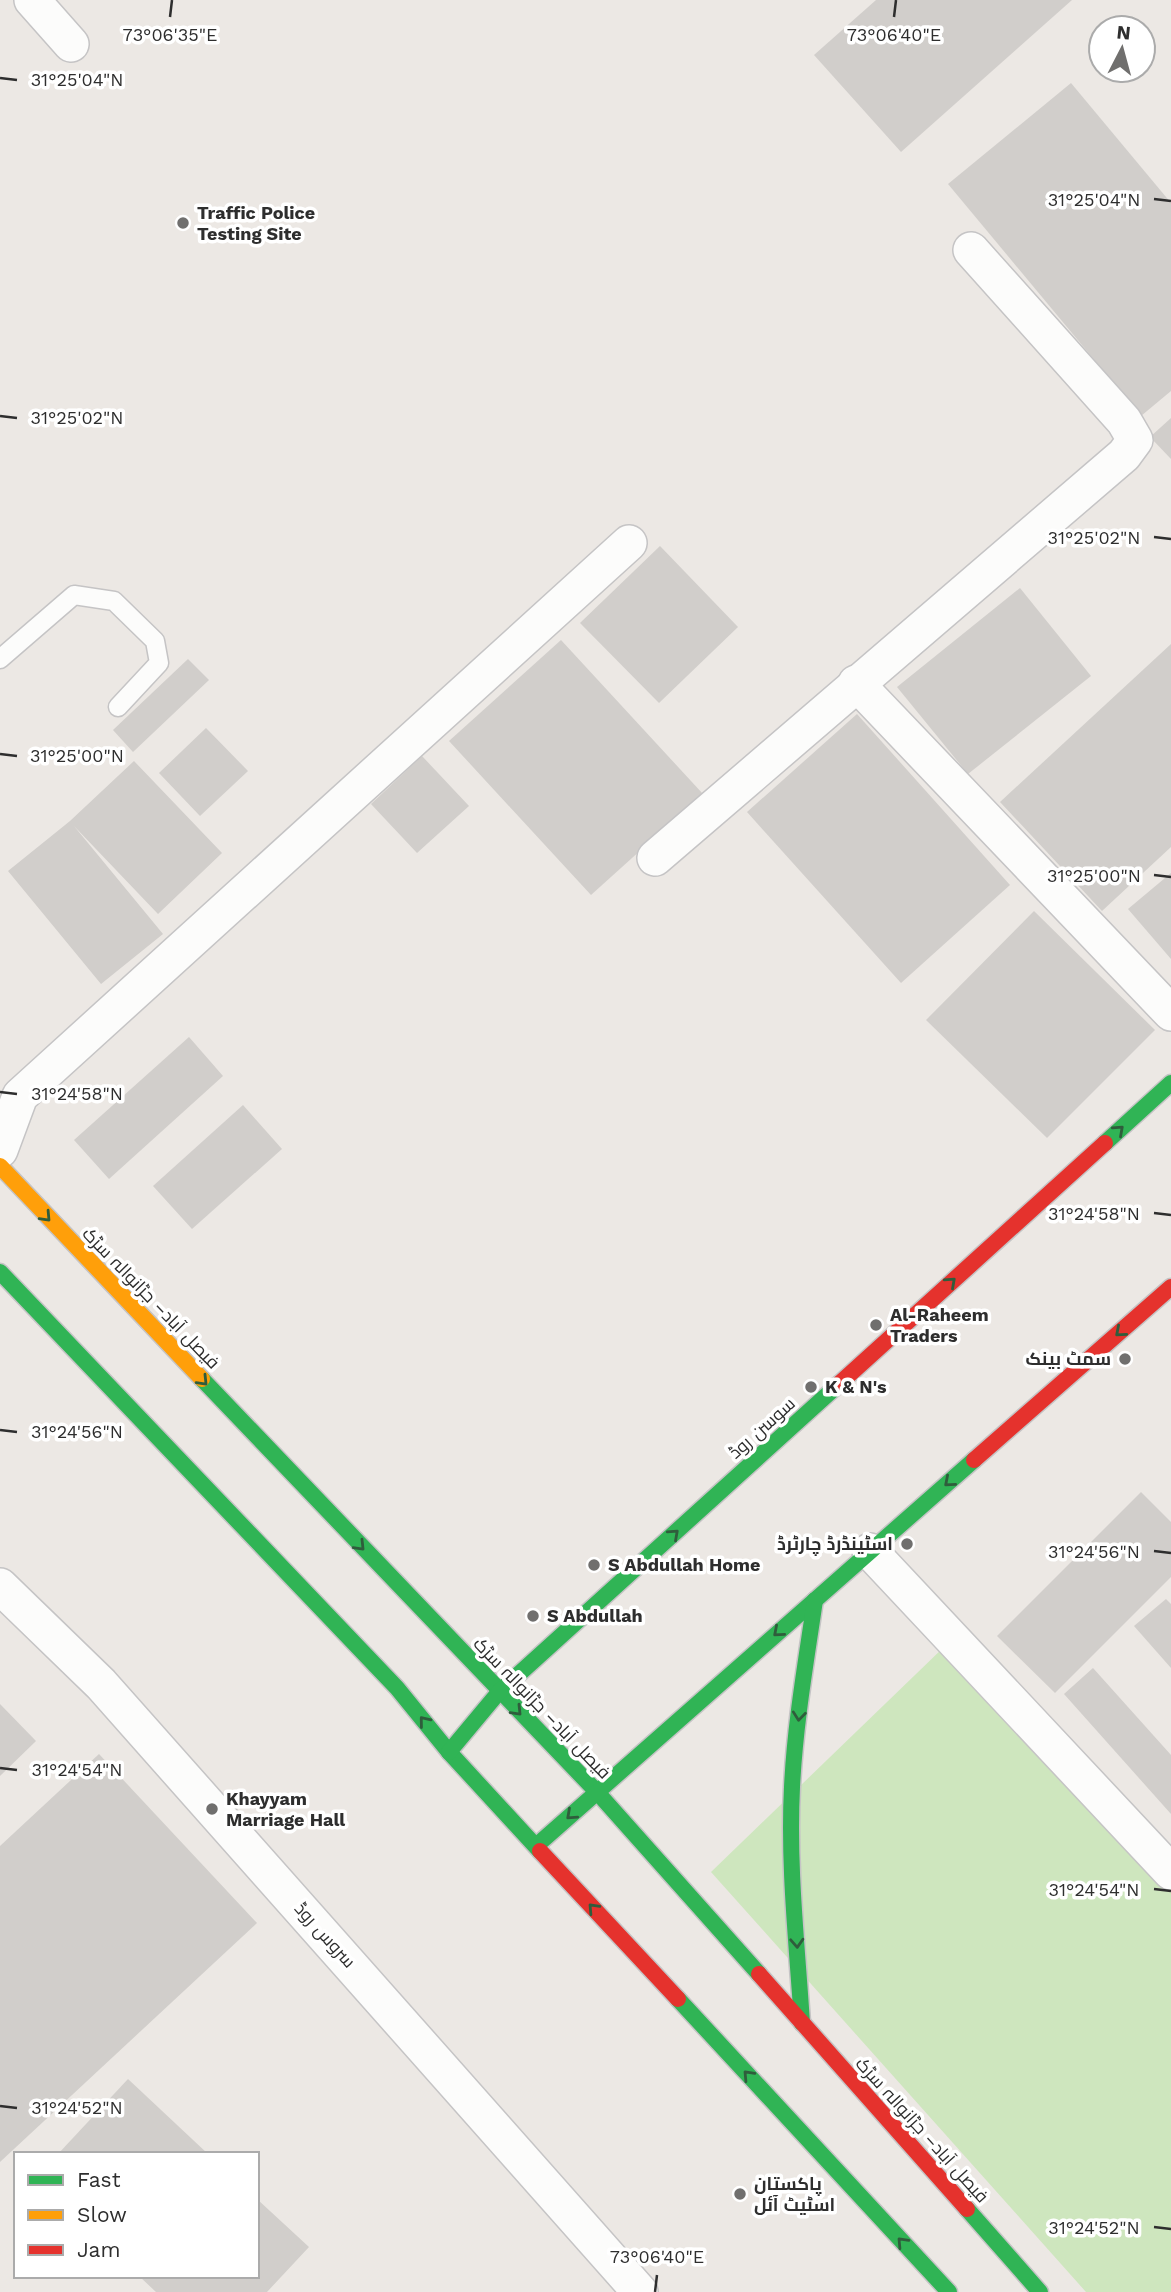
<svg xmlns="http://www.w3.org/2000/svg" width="1171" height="2292" viewBox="0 0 1171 2292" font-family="'Work Sans',Cairo,sans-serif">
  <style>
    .green { fill: #cee6be }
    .building { fill: #d1cecb }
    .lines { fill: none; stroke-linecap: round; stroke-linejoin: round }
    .lane-casing { stroke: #c5c4c5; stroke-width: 21 }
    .street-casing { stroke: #c5c4c5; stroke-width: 38 }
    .fast-casing { stroke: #c5c4c5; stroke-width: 19 }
    .slow-casing { stroke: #c5c4c5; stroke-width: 19 }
    .jam-casing { stroke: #c5c4c5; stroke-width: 19 }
    .lane { stroke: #fcfcfb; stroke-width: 18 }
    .street { stroke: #fcfcfb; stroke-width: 35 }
    .fast { stroke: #30b455; stroke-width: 16 }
    .slow { stroke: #ff9f0a; stroke-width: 16 }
    .jam { stroke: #e5322d; stroke-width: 16 }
    .oneway { stroke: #2f5d3c }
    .ticks { fill: none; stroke: #2e2e2e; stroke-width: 2.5 }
    .poi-dot { fill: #706f6e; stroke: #fff; stroke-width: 2.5 }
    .labels { text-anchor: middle; stroke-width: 7; stroke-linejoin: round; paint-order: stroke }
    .poi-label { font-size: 18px; font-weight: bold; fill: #2e2e2e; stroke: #fff; text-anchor: start }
    .street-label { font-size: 18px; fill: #2e2e2e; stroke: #fff }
    .ticks-label { font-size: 18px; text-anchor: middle; fill: #2e2e2e; stroke: #fff; stroke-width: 7; stroke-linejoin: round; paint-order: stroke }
  </style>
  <rect width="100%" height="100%" fill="#ece8e4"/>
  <!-- green -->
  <path class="green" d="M945 1646 1171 1890V2292H1086L711 1872Z"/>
  <!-- building -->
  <g class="building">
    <path d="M876 0H1072L901 152 814 55Z"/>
    <path d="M1071 83 1171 203V391L1141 416 948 184Z"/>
    <path d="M1171 418V459L1150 437Z"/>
    <path d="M660 546 738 627 659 703 580 623Z"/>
    <path d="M1020 588 1091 676 968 774 897 687Z"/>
    <path d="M561 640 703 794 591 895 449 741Z"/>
    <path d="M1171 644V847L1102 911 1000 802Z"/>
    <path d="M188 659 209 680 133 752 113 730Z"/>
    <path d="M857 714 1010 885 901 983 747 812Z"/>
    <path d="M206 728 248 771 200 816 159 773Z"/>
    <path d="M422 756 469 806 417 853 371 804Z"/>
    <path d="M134 761 222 853 158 914 74 826 163 934 101 984 8 871 70 821Z"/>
    <path d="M1171 873V959L1128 909Z"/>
    <path d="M1034 911 1155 1030 1047 1138 926 1020Z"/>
    <path d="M189 1037 223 1076 109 1179 74 1140Z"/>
    <path d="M243 1105 282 1149 192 1229 153 1186Z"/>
    <path d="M1141 1492 1171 1522V1577L1055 1693 997 1636Z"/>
    <path d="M1166 1599 1171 1604V1668L1134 1626Z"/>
    <path d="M1093 1668 1171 1755V1814L1064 1694Z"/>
    <path d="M0 1704 36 1741 0 1776Z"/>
    <path d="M99 1754 257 1923 0 2162V1846Z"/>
    <path d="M128 2079 208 2154H58Z"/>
    <path d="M257 2199 309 2247 267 2292H156L139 2276H257Z"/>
  </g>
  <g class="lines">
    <defs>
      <path id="lane" d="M0 659 74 595 114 601 155 641 159 663 118 707"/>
      <g id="street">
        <path d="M32 0 71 44"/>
        <path d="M856 683 1171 1013"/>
        <path d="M655 858 1124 455 1135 440 1124 421 971 250"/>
        <path d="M0 1150 20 1096 629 543"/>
        <path d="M870 1551 1171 1872"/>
        <path d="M0 1586 101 1684 640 2292"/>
      </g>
      <g id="fast">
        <path d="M1105 1143 1171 1083"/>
        <path d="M0 1272 397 1688 449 1752 540 1851"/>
        <path d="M202 1379 597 1792 759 1974"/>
        <path d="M449 1752 499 1692 839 1384"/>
        <path d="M536 1846 974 1460"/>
        <path d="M678 1999 949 2292"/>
        <path d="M802 2023C797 1944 788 1866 792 1787 795 1724 806 1662 815 1600"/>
        <path d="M967 2209 1040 2292"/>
      </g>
      <path id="slow" d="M0 1166 202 1379"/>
      <g id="jam">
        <path d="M839 1384 1105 1143"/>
        <path d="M974 1460 1171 1287"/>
        <path d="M540 1851 678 1999"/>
        <path d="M759 1974 967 2209"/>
      </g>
    </defs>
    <!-- lane casing -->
    <use href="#lane" class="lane-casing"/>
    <!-- street casing -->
    <use href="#street" class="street-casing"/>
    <!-- fast casing -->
    <use href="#fast" class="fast-casing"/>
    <!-- slow casing -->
    <use href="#slow" class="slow-casing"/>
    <!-- jam casing -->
    <use href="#jam" class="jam-casing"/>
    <!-- lane -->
    <use href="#lane" class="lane"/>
    <!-- street -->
    <use href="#street" class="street"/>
    <!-- fast -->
    <use href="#fast" class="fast"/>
    <!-- slow -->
    <use href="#slow" class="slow"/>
    <!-- jam -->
    <use href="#jam" class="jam"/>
  </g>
  <!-- one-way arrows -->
  <defs><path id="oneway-chevron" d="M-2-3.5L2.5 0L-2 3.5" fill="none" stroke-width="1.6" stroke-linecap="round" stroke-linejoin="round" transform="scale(1.75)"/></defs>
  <g class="oneway">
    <use href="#oneway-chevron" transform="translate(1119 1130) rotate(-42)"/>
    <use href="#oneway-chevron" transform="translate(46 1217) rotate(47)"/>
    <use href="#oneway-chevron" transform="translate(951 1282) rotate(-42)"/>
    <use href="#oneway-chevron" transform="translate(1120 1332) rotate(139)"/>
    <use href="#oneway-chevron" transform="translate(203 1381) rotate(46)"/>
    <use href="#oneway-chevron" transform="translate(949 1482) rotate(139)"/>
    <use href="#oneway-chevron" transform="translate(674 1534) rotate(-42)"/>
    <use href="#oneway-chevron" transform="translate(360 1546) rotate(46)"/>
    <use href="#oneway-chevron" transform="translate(778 1632) rotate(139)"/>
    <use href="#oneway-chevron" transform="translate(517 1711) rotate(46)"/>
    <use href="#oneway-chevron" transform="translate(799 1716) rotate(96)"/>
    <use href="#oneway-chevron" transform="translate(424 1721) rotate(-129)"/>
    <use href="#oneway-chevron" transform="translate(571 1815) rotate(138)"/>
    <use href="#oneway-chevron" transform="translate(593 1908) rotate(-133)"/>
    <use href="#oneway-chevron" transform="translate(797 1943) rotate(87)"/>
    <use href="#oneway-chevron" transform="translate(748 2075) rotate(-133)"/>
    <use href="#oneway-chevron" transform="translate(902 2242) rotate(-133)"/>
  </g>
  <!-- ticks -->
  <path class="ticks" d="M170 17 172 0M894 17 896 0M0 78 17 80M1154 199 1171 201M0 416 17 418M1154 537 1171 539M0 754 17 756M1154 875 1171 877M0 1092 17 1094M1154 1213 1171 1215M0 1430 17 1432M1154 1551 1171 1553M0 1768 17 1770M1154 1889 1171 1891M0 2106 17 2108M1154 2227 1171 2229M655 2292 657 2275"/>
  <!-- markers -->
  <g class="poi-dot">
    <circle cx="183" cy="223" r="7"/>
    <circle cx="876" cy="1325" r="7"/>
    <circle cx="1125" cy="1359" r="7"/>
    <circle cx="811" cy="1387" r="7"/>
    <circle cx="907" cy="1544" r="7"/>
    <circle cx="594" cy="1565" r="7"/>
    <circle cx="533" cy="1616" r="7"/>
    <circle cx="212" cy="1809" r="7"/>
    <circle cx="740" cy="2194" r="7"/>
  </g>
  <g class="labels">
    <!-- poi labels -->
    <g class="poi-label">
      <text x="197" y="219">Traffic Police<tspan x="197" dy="21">Testing Site</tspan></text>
      <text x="890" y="1321">Al-Raheem<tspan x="890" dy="21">Traders</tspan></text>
      <text x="1111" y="1365" text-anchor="end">سمٹ بینک</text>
      <text x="825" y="1393">K &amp; N's</text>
      <text x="893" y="1550" text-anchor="end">اسٹینڈرڈ چارٹرڈ</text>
      <text x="608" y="1571">S Abdullah Home</text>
      <text x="547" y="1622">S Abdullah</text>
      <text x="226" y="1805">Khayyam<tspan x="226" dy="21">Marriage Hall</tspan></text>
      <text x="754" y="2190">پاکستان<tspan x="754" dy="21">اسٹیٹ آئل</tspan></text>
    </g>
    <!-- street labels -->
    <g class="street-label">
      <text transform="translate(151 1298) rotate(46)" y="6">فیصل آباد– جڑانوالہ سڑک</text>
      <text transform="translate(762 1428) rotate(-42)" y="6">سوسن روڈ</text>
      <text transform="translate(542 1708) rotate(46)" y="6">فیصل آباد– جڑانوالہ سڑک</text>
      <text transform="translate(325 1935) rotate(48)" y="6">سروس روڈ</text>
      <text transform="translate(922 2130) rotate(48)" y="6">فیصل آباد– جڑانوالہ سڑک</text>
    </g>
  </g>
  <g class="ticks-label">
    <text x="170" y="41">73°06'35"E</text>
    <text x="894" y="41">73°06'40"E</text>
    <text x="77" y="86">31°25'04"N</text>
    <text x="1094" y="206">31°25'04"N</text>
    <text x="77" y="424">31°25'02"N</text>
    <text x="1094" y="544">31°25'02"N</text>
    <text x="77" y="762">31°25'00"N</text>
    <text x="1094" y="882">31°25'00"N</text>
    <text x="77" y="1100">31°24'58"N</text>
    <text x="1094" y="1220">31°24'58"N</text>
    <text x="77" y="1438">31°24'56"N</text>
    <text x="1094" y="1558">31°24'56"N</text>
    <text x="77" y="1776">31°24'54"N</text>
    <text x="1094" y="1896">31°24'54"N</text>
    <text x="77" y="2114">31°24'52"N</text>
    <text x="1094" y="2234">31°24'52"N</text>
    <text x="657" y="2263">73°06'40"E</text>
  </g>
  <!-- legend -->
  <rect x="14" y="2152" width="245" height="126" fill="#ffffff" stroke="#ababab" stroke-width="2"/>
  <rect x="28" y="2175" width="35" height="10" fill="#30b455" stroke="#ababab" stroke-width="2"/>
  <text x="77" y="2187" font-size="21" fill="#2e2e2e">Fast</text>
  <rect x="28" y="2210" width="35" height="10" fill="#ff9f0a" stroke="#ababab" stroke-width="2"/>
  <text x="77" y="2222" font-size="21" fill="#2e2e2e">Slow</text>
  <rect x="28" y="2245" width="35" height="10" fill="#e5322d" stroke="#ababab" stroke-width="2"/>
  <text x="77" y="2257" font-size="21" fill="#2e2e2e">Jam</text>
  <!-- north arrow -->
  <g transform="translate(1122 49) rotate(6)"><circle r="33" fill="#ffffff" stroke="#ababab" stroke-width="2"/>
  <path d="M0-5L12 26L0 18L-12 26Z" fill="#706f6e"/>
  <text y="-10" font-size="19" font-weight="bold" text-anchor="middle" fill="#2e2e2e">N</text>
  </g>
</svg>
